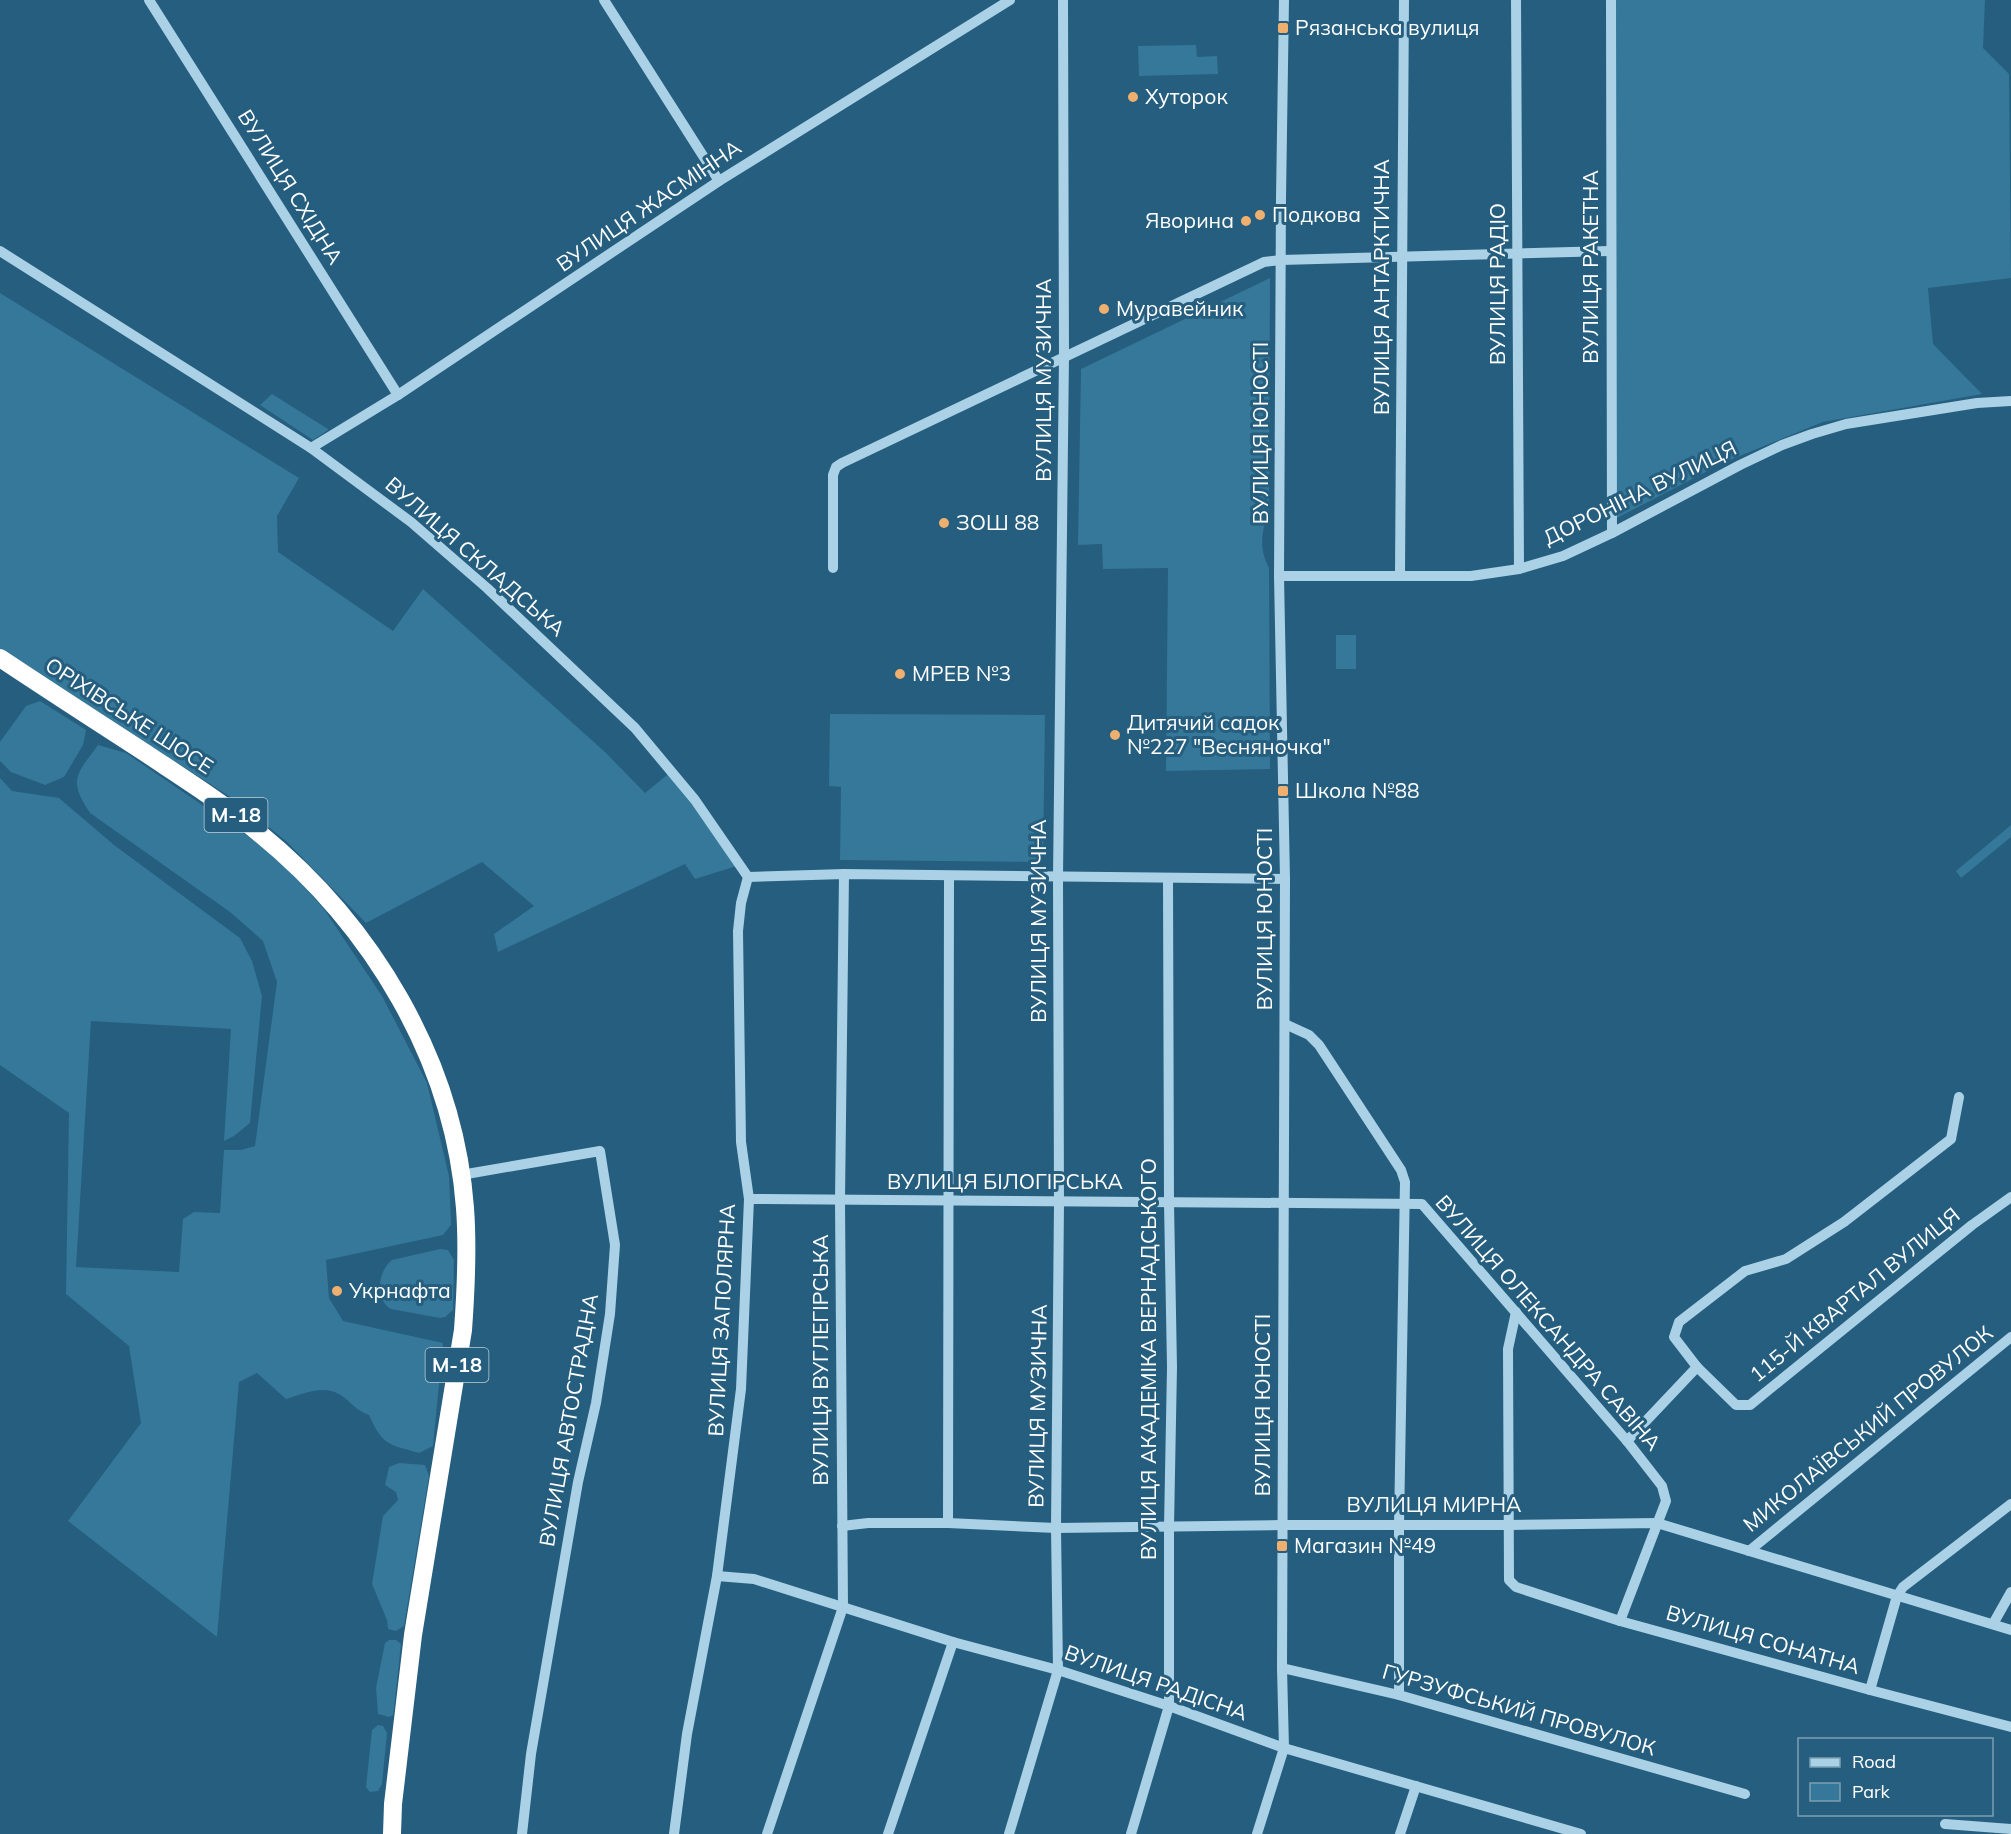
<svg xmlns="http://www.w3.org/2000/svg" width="2011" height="1834" viewBox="0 0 2011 1834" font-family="Mulish,sans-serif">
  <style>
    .green { fill: #357899 }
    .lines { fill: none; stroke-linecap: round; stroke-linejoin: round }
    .minor { stroke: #aad1e5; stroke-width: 10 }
    .highway { stroke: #fff; stroke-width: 18 }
    .poi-dot { fill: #efaf6e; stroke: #255e7e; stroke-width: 2 }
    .labels { text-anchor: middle; stroke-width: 6; stroke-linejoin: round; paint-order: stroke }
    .shield { fill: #255e7e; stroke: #becfd8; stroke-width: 1.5 }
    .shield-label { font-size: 20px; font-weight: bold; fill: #fff }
    .poi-label { font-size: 21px; fill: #fff; stroke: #255e7e; text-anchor: start }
    .street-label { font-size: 21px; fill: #fff; stroke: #255e7e }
  </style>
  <rect width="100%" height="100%" fill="#255e7e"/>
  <!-- green -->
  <g class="green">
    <path d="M1615 0H1985L1983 48 2009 74 2011 278 1928 288 1933 344 1982 394 1823 422 1725 462 1615 519Z"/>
    <path d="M1196 45 1197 57 1217 56 1218 74 1139 76 1138 46Z"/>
    <path d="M1270 278 1269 510C1262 532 1258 546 1269 568L1270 769 1166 771 1168 568 1103 569 1102 544 1078 545 1081 369Z"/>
    <path d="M0 293 299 478 277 516 278 552 393 631 423 589 605 752 645 793 672 771 740 865 695 879 685 864 498 952 494 934 534 906 482 862 366 923 287 842 238 802 0 649Z"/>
    <path d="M272 394 328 429V430L313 440 260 405Z"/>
    <rect x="1336" y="635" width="20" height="34"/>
    <path d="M40 701 86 730 83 745 64 777 45 785 11 772 0 761V742L26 706Z"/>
    <path d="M830 714 1045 715 1043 862 840 860 841 787 829 786Z"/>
    <path d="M98 745 126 753 274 854 324 909 382 996 427 1083 449 1176 451 1225 443 1235 326 1260 329 1298 343 1321 443 1343 433 1446 419 1453C388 1444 383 1446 369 1415 358 1411 354 1406 346 1399 327 1382 306 1393 286 1399L257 1373 239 1382 217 1637 68 1521 141 1423 129 1346 66 1294 69 1113 0 1065V778L12 791 59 798 114 845 240 938 252 961 262 996 250 1123 234 1136 224 1141 231 1029 91 1021 76 1267 179 1272 183 1219 194 1212 220 1213 224 1150H241L255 1146 277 982 263 941 230 912 90 813C68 780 76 775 98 745Z"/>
    <path d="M2011 825V837L1961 878 1956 871Z"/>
    <path d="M440 1249 448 1250 454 1260 453 1310 445 1317 440 1318 391 1309C374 1299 378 1271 392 1260Z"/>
    <path d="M399 1463 425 1465 429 1476 404 1626 396 1631 388 1629 387 1620 372 1584 383 1516 398 1500 396 1492 385 1485 389 1467Z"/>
    <path d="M389 1640H396L401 1644 394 1709 393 1715 389 1717 378 1714 376 1688 385 1643Z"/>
    <path d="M378 1725 383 1726 387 1733 382 1784 378 1791 370 1792 366 1787 372 1730Z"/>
  </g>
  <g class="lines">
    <!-- minor -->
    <g class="minor">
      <path d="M149 0 398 395"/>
      <path d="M604 0 719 181"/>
      <path d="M1516 0 1519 569"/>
      <path d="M1611 0 1612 533"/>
      <path d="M0 251 311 448 411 522 487 588 635 728 695 800 748 877"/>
      <path d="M311 448 398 395 719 181 1010 0"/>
      <path d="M833 568V475L836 467 842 463 1264 262 1281 260 1610 251"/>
      <path d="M1400 574 1404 0"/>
      <path d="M1279 576H1471L1519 569 1563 556 1612 533 1740 465 1782 445 1812 434 1846 424 1977 403 2011 401"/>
      <path d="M748 877 844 874 1285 879"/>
      <path d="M1285 1024 1309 1035 1319 1045 1401 1170 1405 1182 1399 1525V1695"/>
      <path d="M1959 1097 1951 1139 1844 1222 1786 1259 1745 1271 1679 1322 1674 1337 1697 1367 1736 1405H1750L1972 1225 2011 1197"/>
      <path d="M461 1175 600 1151 615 1245 610 1314 596 1403 578 1482 531 1754 522 1834"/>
      <path d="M749 1199 1422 1204 1627 1441 1662 1486 1666 1501 1620 1621"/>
      <path d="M1516 1312 1508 1349 1509 1580 1516 1587 1620 1621 1870 1690 2011 1727"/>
      <path d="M1627 1441 1697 1367"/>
      <path d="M948 1523 949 876"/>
      <path d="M842 1526 868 1523H948L1056 1528 1282 1525H1508L1657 1523 2011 1630"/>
      <path d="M1749 1551 2011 1337"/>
      <path d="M717 1576 754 1579 953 1642 1058 1670 1169 1706 1284 1748 1581 1834"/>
      <path d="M1993 1624 2011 1592"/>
      <path d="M1282 1668 1399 1695 1745 1794"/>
      <path d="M1870 1690 1897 1596 1903 1587 2011 1504"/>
      <path d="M1945 1824 2011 1829"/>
      <path d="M674 1834 687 1734 717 1576 741 1389 749 1199 741 1142 738 931 741 903 748 877"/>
      <path d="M767 1834 843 1607 840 1200 844 874"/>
      <path d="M888 1834 953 1642"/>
      <path d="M1009 1834 1058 1670 1056 1528 1059 1202 1058 877 1064 356 1063 0"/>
      <path d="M1131 1834 1169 1706V1527L1172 1367 1169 1203 1168 878"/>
      <path d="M1257 1834 1284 1748 1282 1668 1285 879 1279 576 1281 198 1284 0"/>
      <path d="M1400 1834 1416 1786"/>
    </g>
    <!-- highway -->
    <path class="highway" d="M0 658C48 690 96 721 144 752 183 778 223 803 259 833 372 925 454 1060 465 1208 468 1248 466 1289 463 1330L413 1635 393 1804 392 1834"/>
  </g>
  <!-- markers -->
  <g class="poi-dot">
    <rect x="1277" y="22" width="12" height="12" rx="3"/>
    <circle cx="1133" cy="97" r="6"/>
    <circle cx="1260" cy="215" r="6"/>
    <circle cx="1246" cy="221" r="6"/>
    <circle cx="1104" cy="309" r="6"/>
    <circle cx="944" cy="523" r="6"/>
    <circle cx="900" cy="674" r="6"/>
    <circle cx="1115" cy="735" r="6"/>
    <rect x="1277" y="785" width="12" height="12" rx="3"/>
    <circle cx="337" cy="1291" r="6"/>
    <rect x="1276" y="1540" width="12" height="12" rx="3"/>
  </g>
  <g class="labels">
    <!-- shield labels -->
    <g class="shield">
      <rect x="204.5" y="798" width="63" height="34" rx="4.5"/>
      <rect x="425.5" y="1348" width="63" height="34" rx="4.5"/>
    </g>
    <g class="shield-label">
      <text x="236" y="822">М-18</text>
      <text x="457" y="1372">М-18</text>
    </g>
    <!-- poi labels -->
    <g class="poi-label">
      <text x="1295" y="35">Рязанська вулиця</text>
      <text x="1145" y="104">Хуторок</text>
      <text x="1272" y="222">Подкова</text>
      <text x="1234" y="228" text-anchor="end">Яворина</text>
      <text x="1116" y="316">Муравейник</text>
      <text x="956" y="530">ЗОШ 88</text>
      <text x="912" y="681">МРЕВ №3</text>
      <text x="1127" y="730">Дитячий садок<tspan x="1127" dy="24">№227 "Весняночка"</tspan></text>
      <text x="1295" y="798">Школа №88</text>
      <text x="349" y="1298">Укрнафта</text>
      <text x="1294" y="1553">Магазин №49</text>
    </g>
    <!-- street labels -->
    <g class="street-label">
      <text transform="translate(290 187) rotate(58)" y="7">ВУЛИЦЯ СХІДНА</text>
      <text transform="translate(649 206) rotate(-34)" y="7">ВУЛИЦЯ ЖАСМІННА</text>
      <text transform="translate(1591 267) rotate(-90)" y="7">ВУЛИЦЯ РАКЕТНА</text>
      <text transform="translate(1498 284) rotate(-90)" y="7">ВУЛИЦЯ РАДІО</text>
      <text transform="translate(1382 287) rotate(-90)" y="7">ВУЛИЦЯ АНТАРКТИЧНА</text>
      <text transform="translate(1044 380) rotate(-90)" y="7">ВУЛИЦЯ МУЗИЧНА</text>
      <text transform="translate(1261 433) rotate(-90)" y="7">ВУЛИЦЯ ЮНОСТІ</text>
      <text transform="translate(1640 493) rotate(-26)" y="7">ДОРОНІНА ВУЛИЦЯ</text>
      <text transform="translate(475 557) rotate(41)" y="7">ВУЛИЦЯ СКЛАДСЬКА</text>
      <text transform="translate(129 716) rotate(33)" y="7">ОРІХІВСЬКЕ ШОСЕ</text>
      <text transform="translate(1265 919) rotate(-90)" y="7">ВУЛИЦЯ ЮНОСТІ</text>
      <text transform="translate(1039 921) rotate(-90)" y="7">ВУЛИЦЯ МУЗИЧНА</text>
      <text x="1005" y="1189">ВУЛИЦЯ БІЛОГІРСЬКА</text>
      <text transform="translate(1855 1295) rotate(-39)" y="7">115-Й КВАРТАЛ ВУЛИЦЯ</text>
      <text transform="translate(722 1320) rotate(-87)" y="7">ВУЛИЦЯ ЗАПОЛЯРНА</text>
      <text transform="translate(1548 1323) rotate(49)" y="7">ВУЛИЦЯ ОЛЕКСАНДРА САВІНА</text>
      <text transform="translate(1149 1359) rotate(-90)" y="7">ВУЛИЦЯ АКАДЕМІКА ВЕРНАДСЬКОГО</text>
      <text transform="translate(821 1360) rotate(-90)" y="7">ВУЛИЦЯ ВУГЛЕГІРСЬКА</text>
      <text transform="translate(1263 1405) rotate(-90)" y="7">ВУЛИЦЯ ЮНОСТІ</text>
      <text transform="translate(1038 1406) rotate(-89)" y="7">ВУЛИЦЯ МУЗИЧНА</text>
      <text transform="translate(569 1420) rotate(-80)" y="7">ВУЛИЦЯ АВТОСТРАДНА</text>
      <text transform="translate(1868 1429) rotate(-39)" y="7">МИКОЛАЇВСЬКИЙ ПРОВУЛОК</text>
      <text x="1434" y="1512">ВУЛИЦЯ МИРНА</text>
      <text transform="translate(1763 1640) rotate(16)" y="7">ВУЛИЦЯ СОНАТНА</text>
      <text transform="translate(1156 1683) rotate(19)" y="7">ВУЛИЦЯ РАДІСНА</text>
      <text transform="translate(1519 1710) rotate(16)" y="7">ГУРЗУФСЬКИЙ ПРОВУЛОК</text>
    </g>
  </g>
  <!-- legend -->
  <rect x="1798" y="1738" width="195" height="78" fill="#255e7e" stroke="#7c9eb2" stroke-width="1.5"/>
  <rect x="1810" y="1758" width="30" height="9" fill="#aad1e5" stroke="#7c9eb2" stroke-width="1.5"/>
  <text x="1852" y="1768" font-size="18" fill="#ffffff">Road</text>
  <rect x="1810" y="1783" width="30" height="18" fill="#357899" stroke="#7c9eb2" stroke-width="1.5"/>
  <text x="1852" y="1798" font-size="18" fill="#ffffff">Park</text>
</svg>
